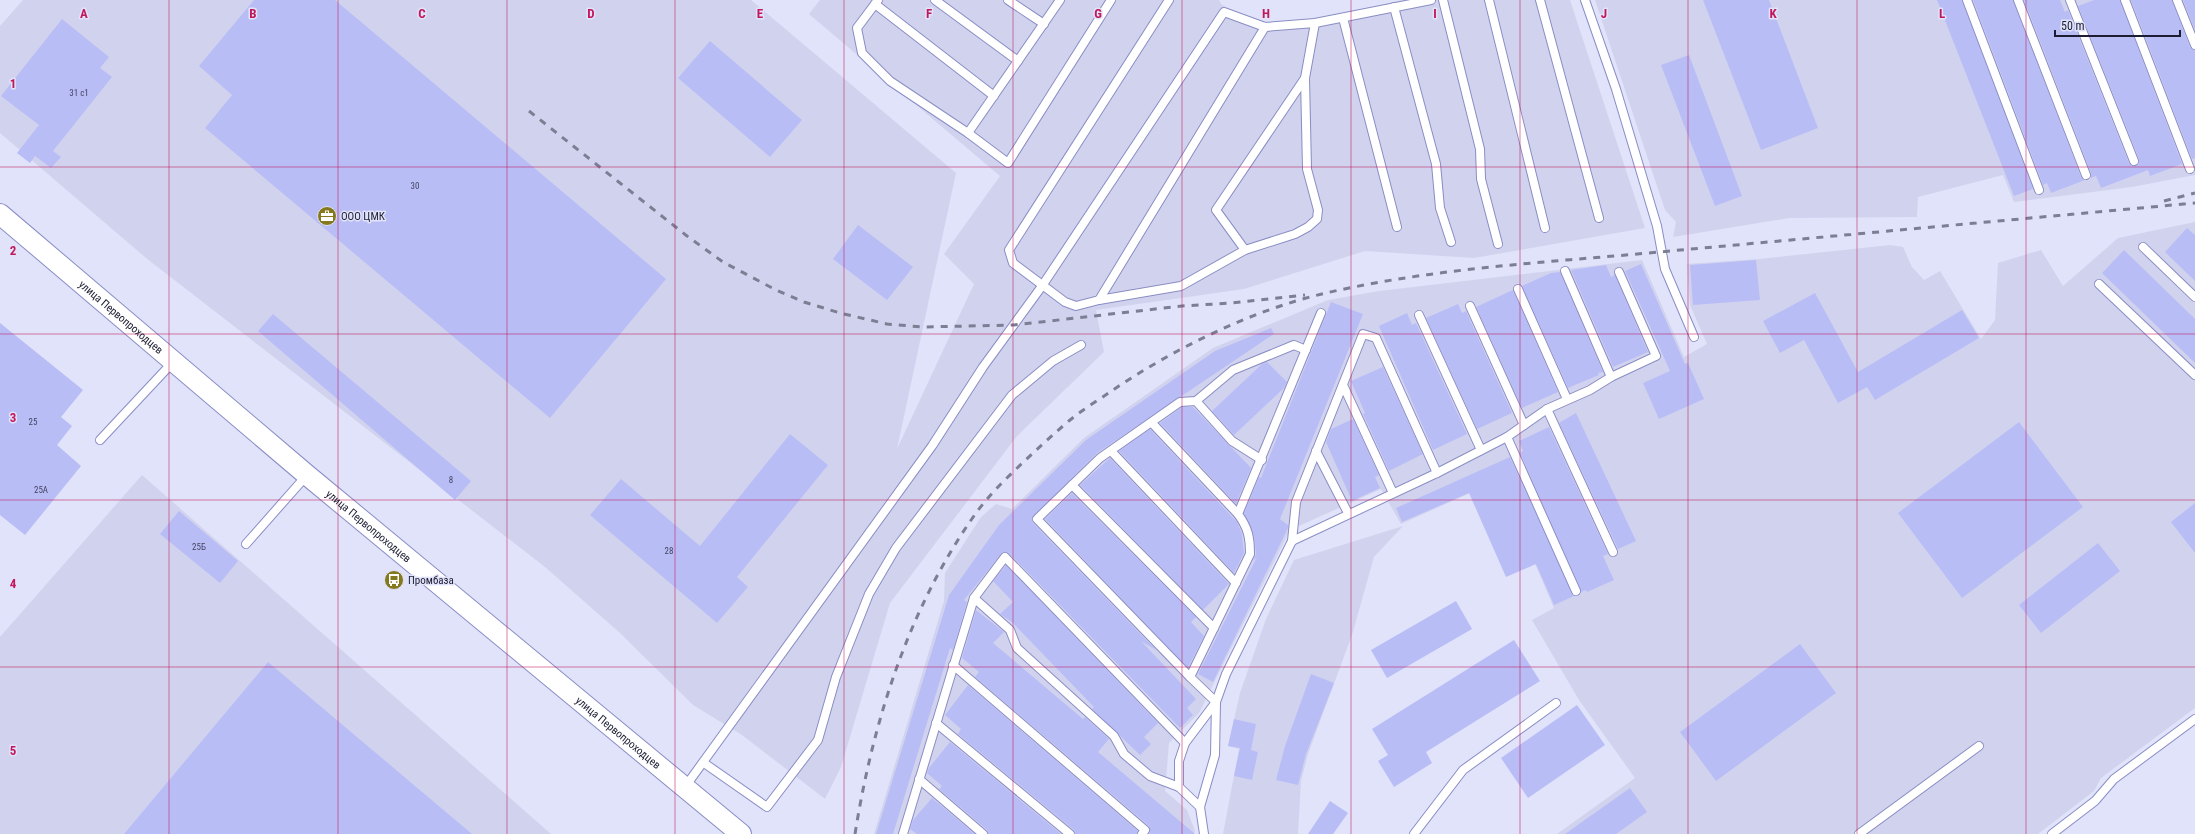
<svg xmlns="http://www.w3.org/2000/svg" width="2195" height="834" viewBox="0 0 2195 834" font-family="'Roboto Condensed',sans-serif">
  <style>
    .built { fill: #d1d3ee }
    .building { fill: #b9bdf6 }
    .lines { fill: none; stroke-linecap: round; stroke-linejoin: round }
    .service-casing { stroke: #8a8dc4; stroke-width: 10 }
    .tertiary-casing { stroke: #8a8dc4; stroke-width: 22 }
    .service { stroke: #fff; stroke-width: 8 }
    .tertiary { stroke: #fff; stroke-width: 20 }
    .rail { stroke: #7c7e94; stroke-width: 3; stroke-dasharray: 7 7; stroke-linecap: butt }
    .grid { fill: none; stroke: #c2185b; stroke-width: 1; stroke-opacity: 0.55 }
    .labels { text-anchor: middle; stroke-width: 3; stroke-linejoin: round; paint-order: stroke }
    .number-label { font-size: 9px; fill: #434563 }
    .poi-label { font-size: 11px; fill: #1c1d32; stroke: #e0e3fa; text-anchor: start }
    .street-label { font-size: 11px; fill: #1c1d32; stroke: #e0e3fa }
    .grid-label { font-size: 13px; text-anchor: middle; font-weight: bold; fill: #c2185b; stroke: #e0e3fa; stroke-width: 3; stroke-linejoin: round; paint-order: stroke }
  </style>
  <rect width="100%" height="100%" fill="#e0e3fa"/>
  <!-- built -->
  <g class="built">
    <path d="M23 0H751L956 173 897 449 974 284 944 254 1000 176 809 14 820 0H1219L1221 4 1266 32 1402 0H1570L1645 228 1474 258 1365 251 1244 289 1096 310 1104 352 1017 436 890 603 841 767 825 799 742 735 693 705 620 633 545 567 146 258 0 133V26Z"/>
    <path d="M1595 0H2195V175L2132 187 2014 202 2003 175 1918 197 1917 217 1790 218 1673 237 1676 222 1665 210Z"/>
    <path d="M2195 222V708L2101 778 2094 791 2038 834H1557L1635 778 1579 700 1532 620 1554 608 1499 480 1401 524 1381 489 1290 530 1199 713 1169 743 1165 791 1187 810 1195 831 1194 834H874L944 601 945 573 981 517 996 504 1012 509 1084 438 1213 348 1328 300 1379 291 1642 260 1684 357 1707 344 1690 305 1687 264 1759 259 1890 245 1903 247 1912 267 1924 280 1940 271 1981 339 1995 320 1998 263 2041 250 2063 286 2118 238Z"/>
    <path d="M142 475 551 834H0V637Z"/>
    <path d="M1403 526 1374 557 1352 635 1308 754 1301 781 1298 834H1223L1239 749 1228 746 1240 693 1266 619 1294 560Z"/>
  </g>
  <!-- building -->
  <g class="building">
    <path d="M254 0H335L666 279 550 418 205 128 232 95 199 66Z"/>
    <path d="M1703 0H1769L1818 128 1761 150Z"/>
    <path d="M1937 0H1962L2033 189 2014 196Z"/>
    <path d="M1973 0H2013L2081 177 2085 180 2051 193 2047 183 2043 185Z"/>
    <path d="M2024 0H2060L2065 12 2068 10 2129 163 2134 166 2139 164V159L2078 6 2094 0H2120L2182 164 2150 176 2148 170 2101 188 2096 176 2091 178V173Z"/>
    <path d="M2131 0H2172L2190 47 2195 50V158L2192 159Z"/>
    <path d="M2183 0H2195V30Z"/>
    <path d="M62 19 109 57 100 68 112 77 53 151 61 157 51 168 35 156 30 163 17 153 39 125 1 96Z"/>
    <path d="M710 41 802 120 770 157 678 78Z"/>
    <path d="M1689 55 1742 196 1715 206 1661 65Z"/>
    <path d="M858 225 913 267 887 300 833 259Z"/>
    <path d="M2187 228 2195 235V281L2165 252Z"/>
    <path d="M2124 250 2195 319V363L2102 273Z"/>
    <path d="M1756 260 1760 300 1693 305 1690 265Z"/>
    <path d="M1641 264 1685 364 1688 363 1704 399 1659 419 1643 383 1670 371 1625 271Z"/>
    <path d="M1606 265 1611 277 1615 275 1648 352 1613 367 1571 270Z"/>
    <path d="M1560 272 1603 372 1598 373 1599 375 1570 387 1568 388 1522 286 1551 273Z"/>
    <path d="M1513 290 1558 392 1522 408 1476 307Z"/>
    <path d="M1815 293 1858 372 1962 310 1979 338 1875 400 1867 387 1838 403 1804 340 1780 353 1763 321Z"/>
    <path d="M1331 302 1363 314 1280 519 1288 525V528L1213 682 1198 674 1257 557 1253 561 1256 554 1254 537 1244 513 1259 477 1261 478Z"/>
    <path d="M1458 304 1462 313 1466 311 1512 413 1477 429 1426 318Z"/>
    <path d="M1407 313 1412 325 1416 323 1467 434 1433 450 1379 326Z"/>
    <path d="M273 314 471 481 455 500 258 331Z"/>
    <path d="M0 323 83 390 61 417 72 426 57 445 81 466 25 535 0 515Z"/>
    <path d="M1271 328 1274 334 1097 453 1032 518 1033 523 1156 650 1141 641 1196 699 1187 708 1193 715 1180 728 1009 553 1003 552 964 600 967 602 953 650 950 648 893 834H876L949 595 999 525 1086 440 1215 351Z"/>
    <path d="M1267 362 1287 382 1284 388 1234 435 1212 411 1262 364Z"/>
    <path d="M1383 367 1423 454 1389 471 1363 414 1365 413 1351 381Z"/>
    <path d="M1182 407H1193L1251 468 1236 504 1160 423Z"/>
    <path d="M1576 413 1636 541 1618 549 1559 423Z"/>
    <path d="M1353 419 1379 475 1375 477 1380 488 1352 501 1326 442 1331 429Z"/>
    <path d="M2019 422 2083 507 1962 598 1898 513Z"/>
    <path d="M1549 427 1608 554 1603 556 1614 580 1587 592 1586 590 1581 592 1520 453 1523 451 1519 441Z"/>
    <path d="M1150 429 1237 522 1242 534 1244 553 1234 573 1119 451Z"/>
    <path d="M790 434 828 465 737 577 748 587 717 623 590 515 621 479 700 546Z"/>
    <path d="M1510 457 1574 596 1554 605 1536 564 1506 577 1469 493 1402 522 1396 508Z"/>
    <path d="M1110 458 1229 584 1203 610 1080 485Z"/>
    <path d="M1072 493 1196 617 1191 622 1204 636 1188 668 1045 519Z"/>
    <path d="M2195 503V553L2171 522Z"/>
    <path d="M179 511 238 561 220 583 160 534Z"/>
    <path d="M2098 543 2120 571 2041 633 2019 605Z"/>
    <path d="M1006 565 1158 723 1144 737 1151 744 1140 755 1092 709 1094 707 1012 622 1000 614 1013 602 993 581Z"/>
    <path d="M1456 601 1472 629 1387 678 1371 650Z"/>
    <path d="M976 610 1004 632 993 643 1083 719 1085 717 1109 739 1098 752 1195 834H1149L1150 830 1149 826 975 677 979 672 962 658Z"/>
    <path d="M1514 640 1540 681 1426 752 1432 763 1394 787 1378 761 1388 755 1372 729Z"/>
    <path d="M1800 644 1836 693 1716 781 1680 732Z"/>
    <path d="M268 662 472 834H124Z"/>
    <path d="M1311 674 1334 683 1306 754 1298 785 1276 780 1285 746Z"/>
    <path d="M968 685 1138 831 1137 834H1075L1074 830 958 734 961 729 945 715Z"/>
    <path d="M1577 705 1605 745 1528 798 1501 758Z"/>
    <path d="M1234 719 1256 724 1251 750 1258 752 1252 780 1234 776 1240 748 1228 746Z"/>
    <path d="M950 742 1061 834H988L987 830 939 789 942 786 927 773 929 768Z"/>
    <path d="M1630 788 1647 812 1616 834H1565Z"/>
    <path d="M932 798 975 834H917L910 829 913 820Z"/>
    <path d="M1330 801 1348 813 1333 834H1308Z"/>
  </g>
  <g class="lines">
    <defs>
      <g id="service">
        <path d="M878 0 857 28 862 53 890 81 968 133 1060 0"/>
        <path d="M935 0 1018 61"/>
        <path d="M1008 0 1044 24"/>
        <path d="M1169 0 1009 250 1013 263 1065 302 1076 306 1099 300 1265 27"/>
        <path d="M1443 0 1480 149 1481 179 1498 244"/>
        <path d="M1489 0 1545 228"/>
        <path d="M1540 0 1599 218"/>
        <path d="M1585 0 1616 89 1657 226 1665 269 1694 337"/>
        <path d="M1967 0 2039 190"/>
        <path d="M2018 0 2086 175"/>
        <path d="M2070 0 2134 161"/>
        <path d="M2125 0 2190 169"/>
        <path d="M2177 0 2195 45"/>
        <path d="M875 4 994 96"/>
        <path d="M1394 7 1436 164 1440 208 1451 242"/>
        <path d="M1343 18 1397 227"/>
        <path d="M968 133 1008 163 1111 0"/>
        <path d="M2143 247 2195 297"/>
        <path d="M1245 250 1216 210 1305 78"/>
        <path d="M1565 271 1611 377"/>
        <path d="M2099 284 2195 375"/>
        <path d="M1518 289 1567 399"/>
        <path d="M1099 300 1181 286 1245 250 1295 234 1308 227 1317 219 1318 210 1307 169 1305 78 1315 23"/>
        <path d="M1470 306 1524 425"/>
        <path d="M1419 315 1481 450"/>
        <path d="M1343 385 1393 493"/>
        <path d="M1196 401 1232 441 1262 460"/>
        <path d="M1547 409 1613 552"/>
        <path d="M1152 423 1238 514"/>
        <path d="M1507 437 1576 591"/>
        <path d="M100 440 173 362"/>
        <path d="M1111 451 1236 583"/>
        <path d="M1316 451 1348 513"/>
        <path d="M1072 485 1214 628"/>
        <path d="M1292 541 1296 502 1363 334 1376 338 1437 473"/>
        <path d="M246 544 307 475"/>
        <path d="M974 598 1010 630 1017 648 1114 736 1124 754 1150 776 1179 787"/>
        <path d="M953 665 1145 830 1142 834"/>
        <path d="M1190 677 1037 519 1100 458 1180 402 1196 401 1233 370 1294 345 1306 350"/>
        <path d="M936 723 1070 834"/>
        <path d="M704 763 767 807 818 740 836 677 869 594 896 548 1012 395 1053 361 1081 345"/>
        <path d="M919 779 983 834"/>
        <path d="M685 787 932 446 983 367 1042 286 1224 12 1265 27 1315 23 1431 0"/>
        <path d="M1200 807 1179 787V761L1185 743 1216 702 1226 674 1292 541 1437 473 1507 437 1547 409 1590 390 1611 377 1656 356 1619 272"/>
        <path d="M903 834 974 598 1005 557 1185 743"/>
        <path d="M1204 834 1200 807 1215 755 1216 702 1190 677 1250 554C1250 537 1248 528 1238 514L1321 313"/>
        <path d="M1414 834 1463 770 1556 703"/>
        <path d="M1859 834 1979 746"/>
        <path d="M2052 834 2095 801 2114 779 2195 719"/>
      </g>
      <g id="tertiary">
        <path id="s1" d="M0 214 307 475 741 834"/>
      </g>
    </defs>
    <!-- service casing -->
    <use href="#service" class="service-casing"/>
    <!-- tertiary casing -->
    <use href="#tertiary" class="tertiary-casing"/>
    <!-- service -->
    <use href="#service" class="service"/>
    <!-- tertiary -->
    <use href="#tertiary" class="tertiary"/>
    <!-- rail -->
    <g class="rail">
      <path d="M529 111 687 236 723 262 776 290 804 302 840 313 887 324 923 327 1014 325 1182 306 1232 303 1305 295"/>
      <path d="M2164 201 2195 193"/>
      <path d="M855 834C873 721 909 607 976 513 992 491 1013 472 1033 453 1045 442 1057 431 1070 420 1082 410 1097 401 1110 392 1173 349 1252 310 1326 293 1439 267 1555 262 1670 251 1845 235 2020 219 2195 203"/>
    </g>
  </g>
  <!-- grid -->
  <path class="grid" d="M169 0V834M338 0V834M507 0V834M675 0V834M844 0V834M1013 0V834M1182 0V834M1351 0V834M1520 0V834M1688 0V834M1857 0V834M2026 0V834M0 167H2195M0 334H2195M0 500H2195M0 667H2195"/>
  <!-- icons -->
  <defs>
    <symbol id="office-disc" viewBox="-11 -11 22 22"><circle r="9.5" fill="#85791d" stroke="#e0e3fa"/><path d="M-6-3h4V-5.5h4V-3h4V5H-6ZM-1-4.5V-3h2v-1.5ZM-6 0V1H6V0Z" fill="#fff"/></symbol>
    <symbol id="bus-disc" viewBox="-11 -11 22 22"><circle r="9.5" fill="#85791d" stroke="#e0e3fa"/><path d="M-5-6H5V4H4V6H2V4H-2V6H-4V4H-5ZM-3.5-4V0h7V-4ZM-3.5 1.2v1.5H-2V1.2ZM2 1.2v1.5H3.5V1.2Z" fill="#fff"/></symbol>
  </defs>
  <g fill-rule="evenodd">
    <use href="#office-disc" x="316" y="205" width="22" height="22"/>
    <use href="#bus-disc" x="383" y="569" width="22" height="22"/>
  </g>
  <g class="labels">
    <!-- number labels -->
    <g class="number-label">
      <text x="79" y="96">31 с1</text>
      <text x="415" y="189">30</text>
      <text x="33" y="425">25</text>
      <text x="451" y="483">8</text>
      <text x="41" y="493">25А</text>
      <text x="199" y="550">25Б</text>
      <text x="669" y="554">28</text>
    </g>
    <!-- poi labels -->
    <g class="poi-label">
      <text x="341" y="220">ООО ЦМК</text>
      <text x="408" y="584">Промбаза</text>
    </g>
    <!-- street labels -->
    <g class="street-label">
      <text dy="4" stroke="none"><textPath href="#s1" startOffset="159">улица Первопроходцев</textPath></text>
      <text dy="4" stroke="none"><textPath href="#s1" startOffset="483">улица Первопроходцев</textPath></text>
      <text dy="4" stroke="none"><textPath href="#s1" startOffset="807">улица Первопроходцев</textPath></text>
    </g>
  </g>
  <g class="grid-label">
    <text x="84" y="18">A</text>
    <text x="253" y="18">B</text>
    <text x="422" y="18">C</text>
    <text x="591" y="18">D</text>
    <text x="760" y="18">E</text>
    <text x="929" y="18">F</text>
    <text x="1098" y="18">G</text>
    <text x="1266" y="18">H</text>
    <text x="1435" y="18">I</text>
    <text x="1604" y="18">J</text>
    <text x="1773" y="18">K</text>
    <text x="1942" y="18">L</text>
    <text x="13" y="88">1</text>
    <text x="13" y="255">2</text>
    <text x="13" y="422">3</text>
    <text x="13" y="588">4</text>
    <text x="13" y="755">5</text>
  </g>
  <!-- scale -->
  <path d="M2055 30v6h125v-6" fill="none" stroke="#1c1d32" stroke-width="2"/>
  <text x="2061" y="30" font-size="12" fill="#1c1d32" stroke="#e0e3fa" stroke-width="3" paint-order="stroke">50 m</text>
</svg>
